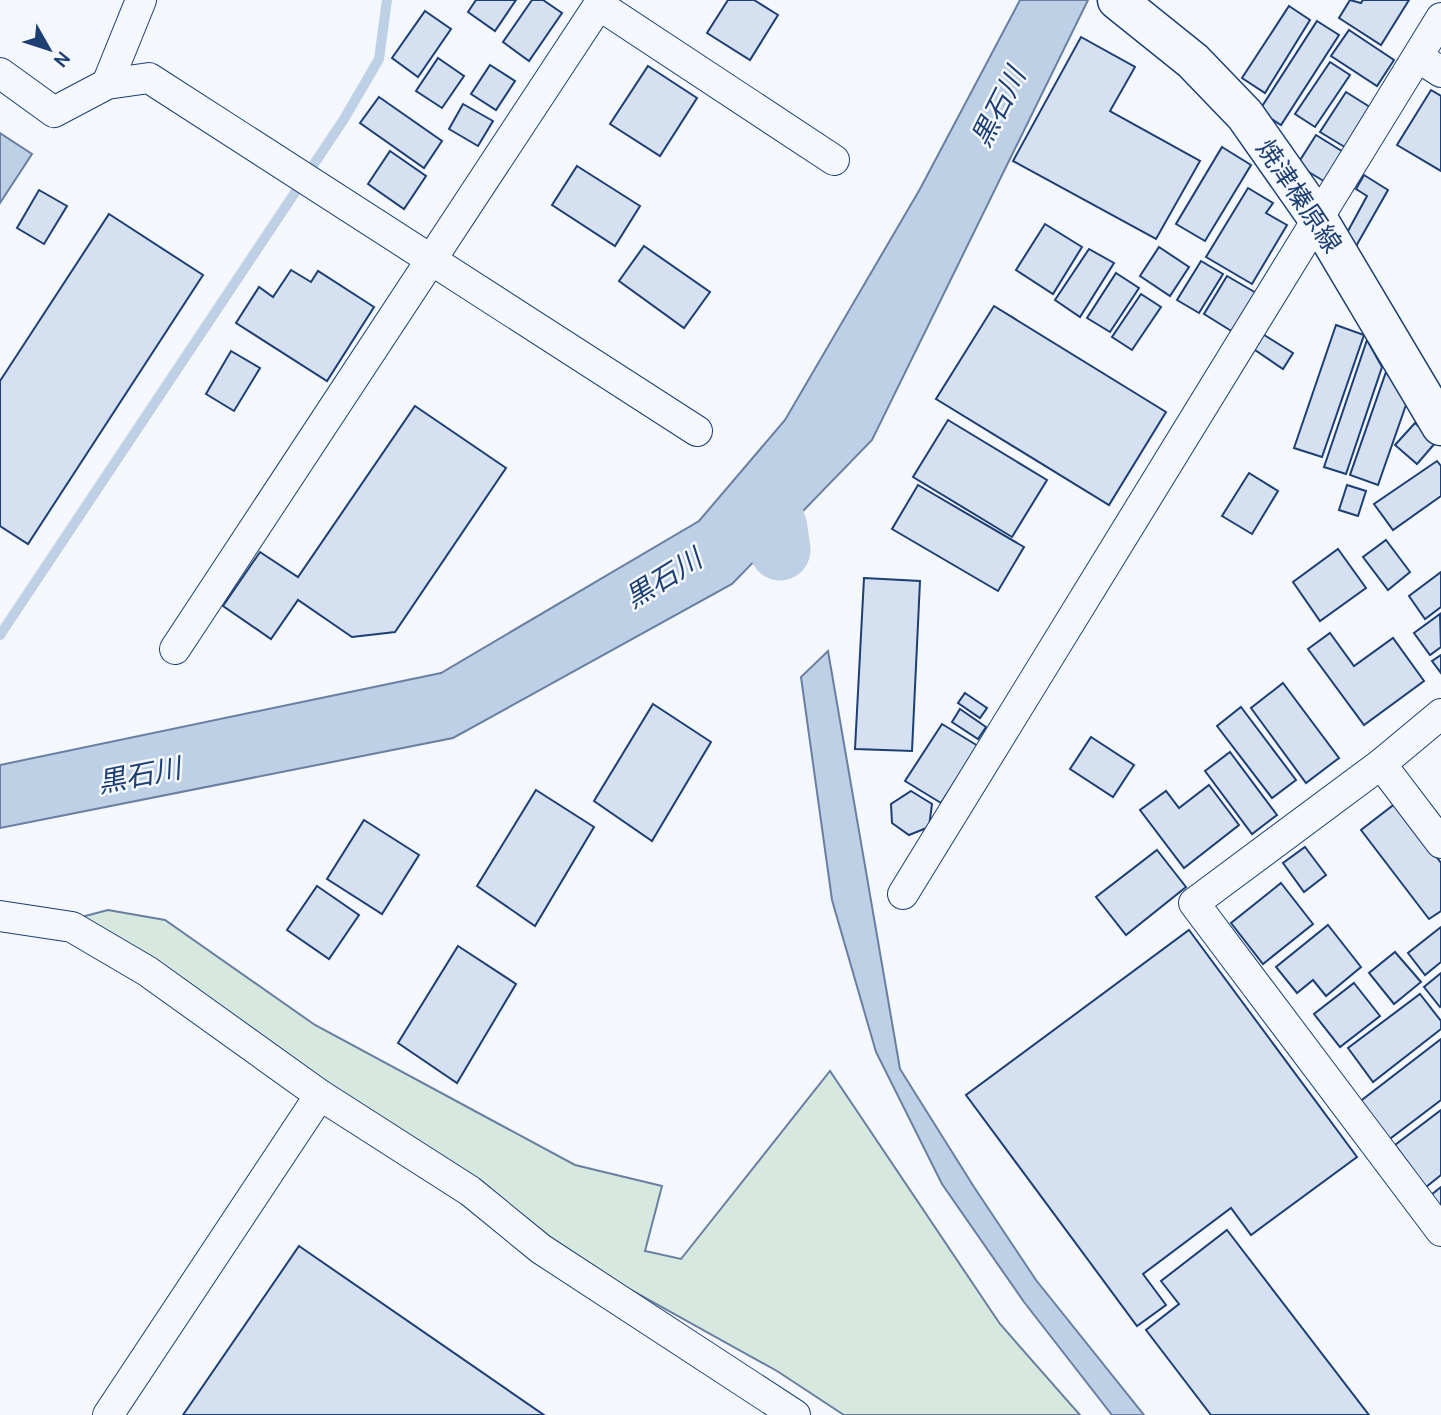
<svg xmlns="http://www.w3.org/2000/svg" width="1441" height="1415" viewBox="0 0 1441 1415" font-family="Cabin,'Noto Sans JP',sans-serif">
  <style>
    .green { fill: #d7e8df; stroke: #687fa3; stroke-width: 2 }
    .water { fill: #bed0e5; stroke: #687fa3; stroke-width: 2 }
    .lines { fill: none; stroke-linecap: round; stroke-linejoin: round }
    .stream { stroke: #bed0e5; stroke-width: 10 }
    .river { stroke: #bed0e5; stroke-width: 61 }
    .building { fill: #d5e0f0; stroke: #1d3f73; stroke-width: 2 }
    .street-casing { stroke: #1d3f73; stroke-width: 32 }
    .primary-casing { stroke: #1d3f73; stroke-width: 41 }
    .street { stroke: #f4f7fb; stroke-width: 30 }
    .primary { stroke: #f4f7fb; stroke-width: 38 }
    .labels { text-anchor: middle; stroke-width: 5; stroke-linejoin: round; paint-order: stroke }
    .street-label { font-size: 26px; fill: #1d3f73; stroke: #f4f7fb }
    .water-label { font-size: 28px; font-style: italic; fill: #1d3f73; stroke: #f4f7fb }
  </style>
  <rect width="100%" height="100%" fill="#f4f7fb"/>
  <!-- green -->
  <path class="green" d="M108 910 165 920 315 1025 575 1165 662 1186 645 1251 681 1259 830 1071 1000 1324 1080 1415H844L777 1371 588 1266 74 919Z"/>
  <!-- water -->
  <g class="water">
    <path d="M1020 0H1088L872 440 732 584 453 738 0 828V765L441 673 699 521 785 420 920 189Z"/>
    <path d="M0 133 32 154 0 203Z"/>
    <path d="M828 651 900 1069 974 1187 1036 1280 1144 1415H1112L1024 1302 942 1184 876 1052 832 900 801 677Z"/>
  </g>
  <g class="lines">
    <!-- stream -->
    <path class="stream" d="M0 635 344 119 379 59 387 0"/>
    <!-- river -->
    <path class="river" d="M768 501 777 528 780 550"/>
  </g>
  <!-- building -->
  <g class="building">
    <path d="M476 0H516L495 31 468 12Z"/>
    <path d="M532 0H543L562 13 529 61 503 42Z"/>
    <path d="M728 0H754L778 15 750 60 707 33Z"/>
    <path d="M1350 0 1361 3 1363 0H1409L1381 45 1339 18Z"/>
    <path d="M1289 6 1310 20 1265 93 1242 78Z"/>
    <path d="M425 11 451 29 418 77 392 58Z"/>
    <path d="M1317 21 1339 35 1281 125 1259 111Z"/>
    <path d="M1349 30 1394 60 1377 86 1331 56Z"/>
    <path d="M1081 37 1135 67 1110 111 1200 161 1156 239 1013 161Z"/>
    <path d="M438 58 464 76 442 108 416 91Z"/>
    <path d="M1330 62 1350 75 1315 127 1295 114Z"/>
    <path d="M490 65 515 81 496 110 471 94Z"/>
    <path d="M648 66 697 98 660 156 610 124Z"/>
    <path d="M1431 90 1441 96V171L1397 145Z"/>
    <path d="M1346 92 1373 109 1348 149 1320 132Z"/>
    <path d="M379 97 442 141 424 168 360 123Z"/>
    <path d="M463 104 493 121 478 146 449 129Z"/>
    <path d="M1316 135 1345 153 1327 183 1297 165Z"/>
    <path d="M1222 147 1251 165 1205 241 1176 224Z"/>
    <path d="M390 151 426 176 404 209 368 184Z"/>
    <path d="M577 166 640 206 615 246 552 205Z"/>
    <path d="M1364 175 1388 190 1351 255 1342 242 1367 196 1356 189Z"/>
    <path d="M1248 188 1273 203 1266 213 1287 225 1252 284 1206 257Z"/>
    <path d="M39 190 67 206 44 244 17 228Z"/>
    <path d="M109 214 203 275 28 544 0 526V381Z"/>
    <path d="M1045 224 1082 247 1053 294 1016 270Z"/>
    <path d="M644 246 710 292 684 328 619 281Z"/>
    <path d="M1159 247 1189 267 1170 296 1140 276Z"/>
    <path d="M1089 249 1114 263 1080 317 1055 300Z"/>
    <path d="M1201 261 1223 274 1199 313 1177 300Z"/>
    <path d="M291 270 311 282 318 271 374 307 327 381 236 323 259 287 273 297Z"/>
    <path d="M1116 273 1139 288 1110 332 1087 318Z"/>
    <path d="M1227 276 1258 294 1233 332 1204 314Z"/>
    <path d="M1141 294 1161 307 1132 350 1112 337Z"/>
    <path d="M994 306 1166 412 1109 505 936 399Z"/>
    <path d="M1336 325 1364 335 1322 457 1294 448Z"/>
    <path d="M1261 333 1293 353 1283 369 1252 348Z"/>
    <path d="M1367 340 1382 367 1346 474 1324 467Z"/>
    <path d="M231 351 260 368 234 411 206 394Z"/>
    <path d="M1386 372 1407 402 1378 485 1350 475Z"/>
    <path d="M415 406 506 468 395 632 352 637 298 600 271 639 223 606 260 552 298 577Z"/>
    <path d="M948 420 1047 480 1012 537 913 477Z"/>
    <path d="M1415 423 1436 442 1417 464 1395 445Z"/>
    <path d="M1437 461 1441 466V496L1393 530 1374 504Z"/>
    <path d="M1249 473 1278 491 1252 534 1222 516Z"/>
    <path d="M918 485 1024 547 998 591 892 529Z"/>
    <path d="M1347 485 1366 491 1358 516 1339 510Z"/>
    <path d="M1386 540 1410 572 1388 590 1363 557Z"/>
    <path d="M1338 549 1366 588 1320 621 1293 582Z"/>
    <path d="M1441 572V607L1425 619 1409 596Z"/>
    <path d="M864 578 920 581 912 751 855 749Z"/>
    <path d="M1440 614 1441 647 1430 655 1414 633Z"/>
    <path d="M1330 633 1354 666 1393 638 1424 681 1364 725 1308 649Z"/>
    <path d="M1441 655V673L1432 661Z"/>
    <path d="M1283 683 1339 758 1306 783 1251 708Z"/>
    <path d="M965 693 987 708 980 718 958 703Z"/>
    <path d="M653 704 711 742 652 841 594 801Z"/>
    <path d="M1241 707 1296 780 1272 798 1217 726Z"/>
    <path d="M960 709 986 727 978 739 952 722Z"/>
    <path d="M942 724 978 746 941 803 905 781Z"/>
    <path d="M1091 737 1134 765 1113 797 1070 769Z"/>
    <path d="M1230 752 1277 815 1252 834 1205 771Z"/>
    <path d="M1209 785 1239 825 1184 868 1140 810 1166 791 1179 808Z"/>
    <path d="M536 790 594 827 535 926 477 886Z"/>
    <path d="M911 791 932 804 929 827 909 835 892 823 891 804Z"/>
    <path d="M1396 803 1441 863V911L1429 919 1361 830Z"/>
    <path d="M364 820 419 855 382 914 327 879Z"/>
    <path d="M1305 847 1326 875 1304 892 1283 863Z"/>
    <path d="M1157 850 1186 887 1126 935 1096 897Z"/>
    <path d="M1281 883 1313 924 1263 964 1231 923Z"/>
    <path d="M317 886 359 915 329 959 287 930Z"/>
    <path d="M1328 925 1361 967 1326 996 1313 980 1297 993 1276 967Z"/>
    <path d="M1441 927V962L1425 975 1408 953Z"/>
    <path d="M1189 930 1357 1157 1251 1235 1231 1208 1143 1274 1166 1305 1137 1326 966 1095Z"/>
    <path d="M458 946 516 984 457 1083 398 1043Z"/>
    <path d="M1395 952 1421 982 1394 1004 1369 973Z"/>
    <path d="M1441 973V1006L1440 1007 1424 987Z"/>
    <path d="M1354 983 1380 1016 1340 1047 1314 1014Z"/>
    <path d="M1420 994 1441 1021V1029L1373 1082 1348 1048Z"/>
    <path d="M1441 1039V1100L1387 1141 1358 1103Z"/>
    <path d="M1441 1110V1175L1426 1187 1395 1145Z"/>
    <path d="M1441 1187V1208L1431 1195Z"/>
    <path d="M1227 1230 1369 1415H1211L1146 1330 1179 1304 1161 1281Z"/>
    <path d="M299 1246 544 1415H183Z"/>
  </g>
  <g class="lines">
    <defs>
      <g id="street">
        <path d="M599 5 834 160"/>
        <path d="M1418 57 1441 72"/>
        <path d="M0 73 54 112 107 84 149 78 697 431"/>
        <path d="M107 84 141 0"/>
        <path d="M175 649 602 0"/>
        <path d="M1441 714 1381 764 1194 903 1441 1231"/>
        <path d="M1381 764 1441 843"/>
        <path d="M903 894 1441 18"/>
        <path d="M0 916 72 927 147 971 320 1095 470 1191 541 1249 795 1415"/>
        <path d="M108 1415 320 1095"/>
      </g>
      <path id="primary" d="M1117 0 1193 61 1245 115 1318 219 1441 426"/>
    </defs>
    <!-- street casing -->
    <use href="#street" class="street-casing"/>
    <!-- primary casing -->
    <use href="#primary" class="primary-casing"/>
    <!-- street -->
    <use href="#street" class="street"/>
    <!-- primary -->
    <use href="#primary" class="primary"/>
  </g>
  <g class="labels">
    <!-- street labels -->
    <g class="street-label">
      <text transform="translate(1299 196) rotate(56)" y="9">焼津榛原線</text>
    </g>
    <!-- water labels -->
    <g class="water-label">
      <text transform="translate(998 107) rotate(-63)" y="10">黒石川</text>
      <text transform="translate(663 578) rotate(-32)" y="10">黒石川</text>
      <text transform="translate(139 775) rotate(-11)" y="10">黒石川</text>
    </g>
  </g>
  <!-- north arrow -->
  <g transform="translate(49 49) rotate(129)" stroke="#f4f7fb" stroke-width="5" paint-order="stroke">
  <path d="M0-5L12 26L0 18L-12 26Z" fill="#1d3f73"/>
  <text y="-10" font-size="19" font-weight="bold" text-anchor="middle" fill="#1d3f73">N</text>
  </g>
</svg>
